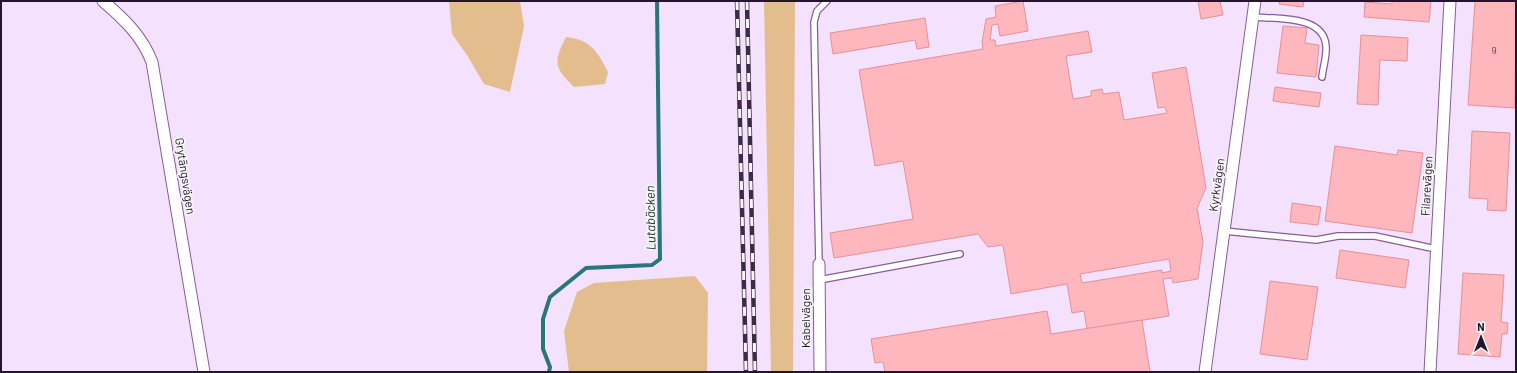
<svg xmlns="http://www.w3.org/2000/svg" width="1517" height="373" viewBox="0 0 1517 373" font-family="Barlow,sans-serif">
  <style>
    .green { fill: #e3bd8d }
    .lines { fill: none; stroke-linecap: round; stroke-linejoin: round }
    .stream { stroke: #28757b; stroke-width: 4 }
    .building { fill: #feb7bc; stroke: #e69099; fill-rule: evenodd }
    .service-casing { stroke: #865d9b; stroke-width: 8 }
    .minor-casing { stroke: #865d9b; stroke-width: 13 }
    .service { stroke: #fff; stroke-width: 5.5 }
    .minor { stroke: #fff; stroke-width: 11 }
    .rail-casing { stroke: #3c2b45; stroke-width: 4.5 }
    .rail { stroke: #f6f6f6; stroke-width: 3; stroke-dasharray: 9; stroke-linecap: butt }
    .labels { text-anchor: middle; stroke-width: 3.5; stroke-linejoin: round; paint-order: stroke }
    .number-label { font-size: 10px; fill: #5b3d51 }
    .street-label { font-size: 12px; fill: #25142d; stroke: #f6f6f6 }
    .water-label { font-size: 13px; font-style: italic; fill: #17302f; stroke: #f6f6f6 }
  </style>
  <rect width="100%" height="100%" fill="#f3e1fd"/>
  <!-- green -->
  <g class="green">
    <path d="M449 1H520L524 26 510 92 484 84 467 55 452 34Z"/>
    <path d="M764 1H795L793 372H771Z"/>
    <path d="M566 37C591 40 597 51 608 72L605 84 574 87C554 67 553 63 566 37Z"/>
    <path d="M695 276 708 293 707 372H569L564 331 577 292 594 283Z"/>
  </g>
  <g class="lines">
    <!-- stream -->
    <path class="stream" d="M549 372 550 367 543 349V319L550 297 586 268 652 265 660 259 657 1"/>
  </g>
  <!-- building -->
  <g class="building">
    <path d="M1023 1 1028 31 1000 36 998 24 992 25 990 40H995L996 46 1088 31 1092 52 1066 56 1073 99 1091 96V91L1102 89 1103 94 1119 92 1124 120 1167 113 1165 107 1158 108 1152 73 1186 67 1206 188 1197 208 1203 242 1198 279 1173 283 1172 278 1163 279 1169 316 1087 329 1084 311 1072 313 1067 284 1011 294 1003 245 988 247 978 234 834 258 830 233 913 219 903 161 875 166 859 70 983 49 982 43 986 19 996 17 995 6ZM1169 259 1171 271 1162 273V270L1082 283 1080 274Z"/>
    <path d="M1198 1H1220L1223 15 1201 19Z"/>
    <path d="M1280 1H1304L1303 7 1279 4Z"/>
    <path d="M1392 1H1431L1429 22 1364 17 1365 2 1392 4Z"/>
    <path d="M1475 1H1516L1515 108 1468 105Z"/>
    <path d="M925 18 929 47 917 49 915 40 833 54 830 33Z"/>
    <path d="M1283 26 1307 28 1305 43 1319 45 1316 77 1277 73Z"/>
    <path d="M1361 35 1408 38 1407 61 1380 60 1378 105 1357 104Z"/>
    <path d="M1275 87 1321 93 1319 107 1273 101Z"/>
    <path d="M1472 131 1510 133 1506 211 1487 210 1488 199 1469 198Z"/>
    <path d="M1335 146 1397 155 1398 150 1423 153 1412 233 1325 221Z"/>
    <path d="M1292 203 1321 207 1318 225 1290 222Z"/>
    <path d="M1340 250 1409 260 1405 288 1336 278Z"/>
    <path d="M1463 273 1504 275 1501 322 1508 323 1507 334H1502L1500 357 1458 354Z"/>
    <path d="M1270 281 1318 287 1307 360 1260 354Z"/>
    <path d="M1047 311 1051 334 1142 320 1150 372H885L883 362 875 363 871 339Z"/>
  </g>
  <g class="lines">
    <defs>
      <g id="service">
        <path d="M1253 17C1276 19 1324 15 1326 46 1327 56 1323 67 1322 77"/>
        <path d="M1224 231 1316 240 1338 236H1375L1436 249"/>
        <path d="M819 264 814 22 817 11 827 1"/>
        <path d="M819 280 960 254"/>
      </g>
      <g id="minor">
        <path d="M103 1C124 19 142 36 152 62L204 372"/>
        <path d="M819 264 820 372"/>
        <path d="M1205 372 1255 1"/>
        <path d="M1430 372 1450 1"/>
      </g>
    </defs>
    <!-- service casing -->
    <use href="#service" class="service-casing"/>
    <!-- minor casing -->
    <use href="#minor" class="minor-casing"/>
    <!-- service -->
    <use href="#service" class="service"/>
    <!-- minor -->
    <use href="#minor" class="minor"/>
    <defs>
      <g id="rail">
        <path d="M737 1 746 372"/>
        <path d="M747 1 755 372"/>
      </g>
    </defs>
    <!-- rail casing -->
    <use href="#rail" class="rail-casing"/>
    <!-- rail -->
    <use href="#rail" class="rail"/>
  </g>
  <g class="labels">
    <!-- number labels -->
    <g class="number-label">
      <text x="1494" y="54">9</text>
    </g>
    <!-- street labels -->
    <g class="street-label">
      <text transform="translate(185 176) rotate(81)" y="4">Grytängsvägen</text>
      <text transform="translate(1217 185) rotate(-82)" y="4">Kyrkvägen</text>
      <text transform="translate(1427 186) rotate(-87)" y="4">Filarevägen</text>
      <text transform="translate(806 318) rotate(-90)" y="4">Kabelvägen</text>
    </g>
    <!-- water labels -->
    <g class="water-label">
      <text transform="translate(650 218) rotate(-91)" y="5">Lutabäcken</text>
    </g>
  </g>
  <!-- border -->
  <rect width="1517" height="373" fill="none" stroke="#25142d" stroke-width="4"/>
  <!-- north arrow -->
  <g transform="translate(1481 337)" stroke="#f6f6f6" stroke-width="3" paint-order="stroke">
  <path d="M0-3L7 15L0 10L-7 15Z" fill="#25142d"/>
  <text y="-6" font-size="11" font-weight="bold" text-anchor="middle" fill="#25142d">N</text>
  </g>
</svg>
